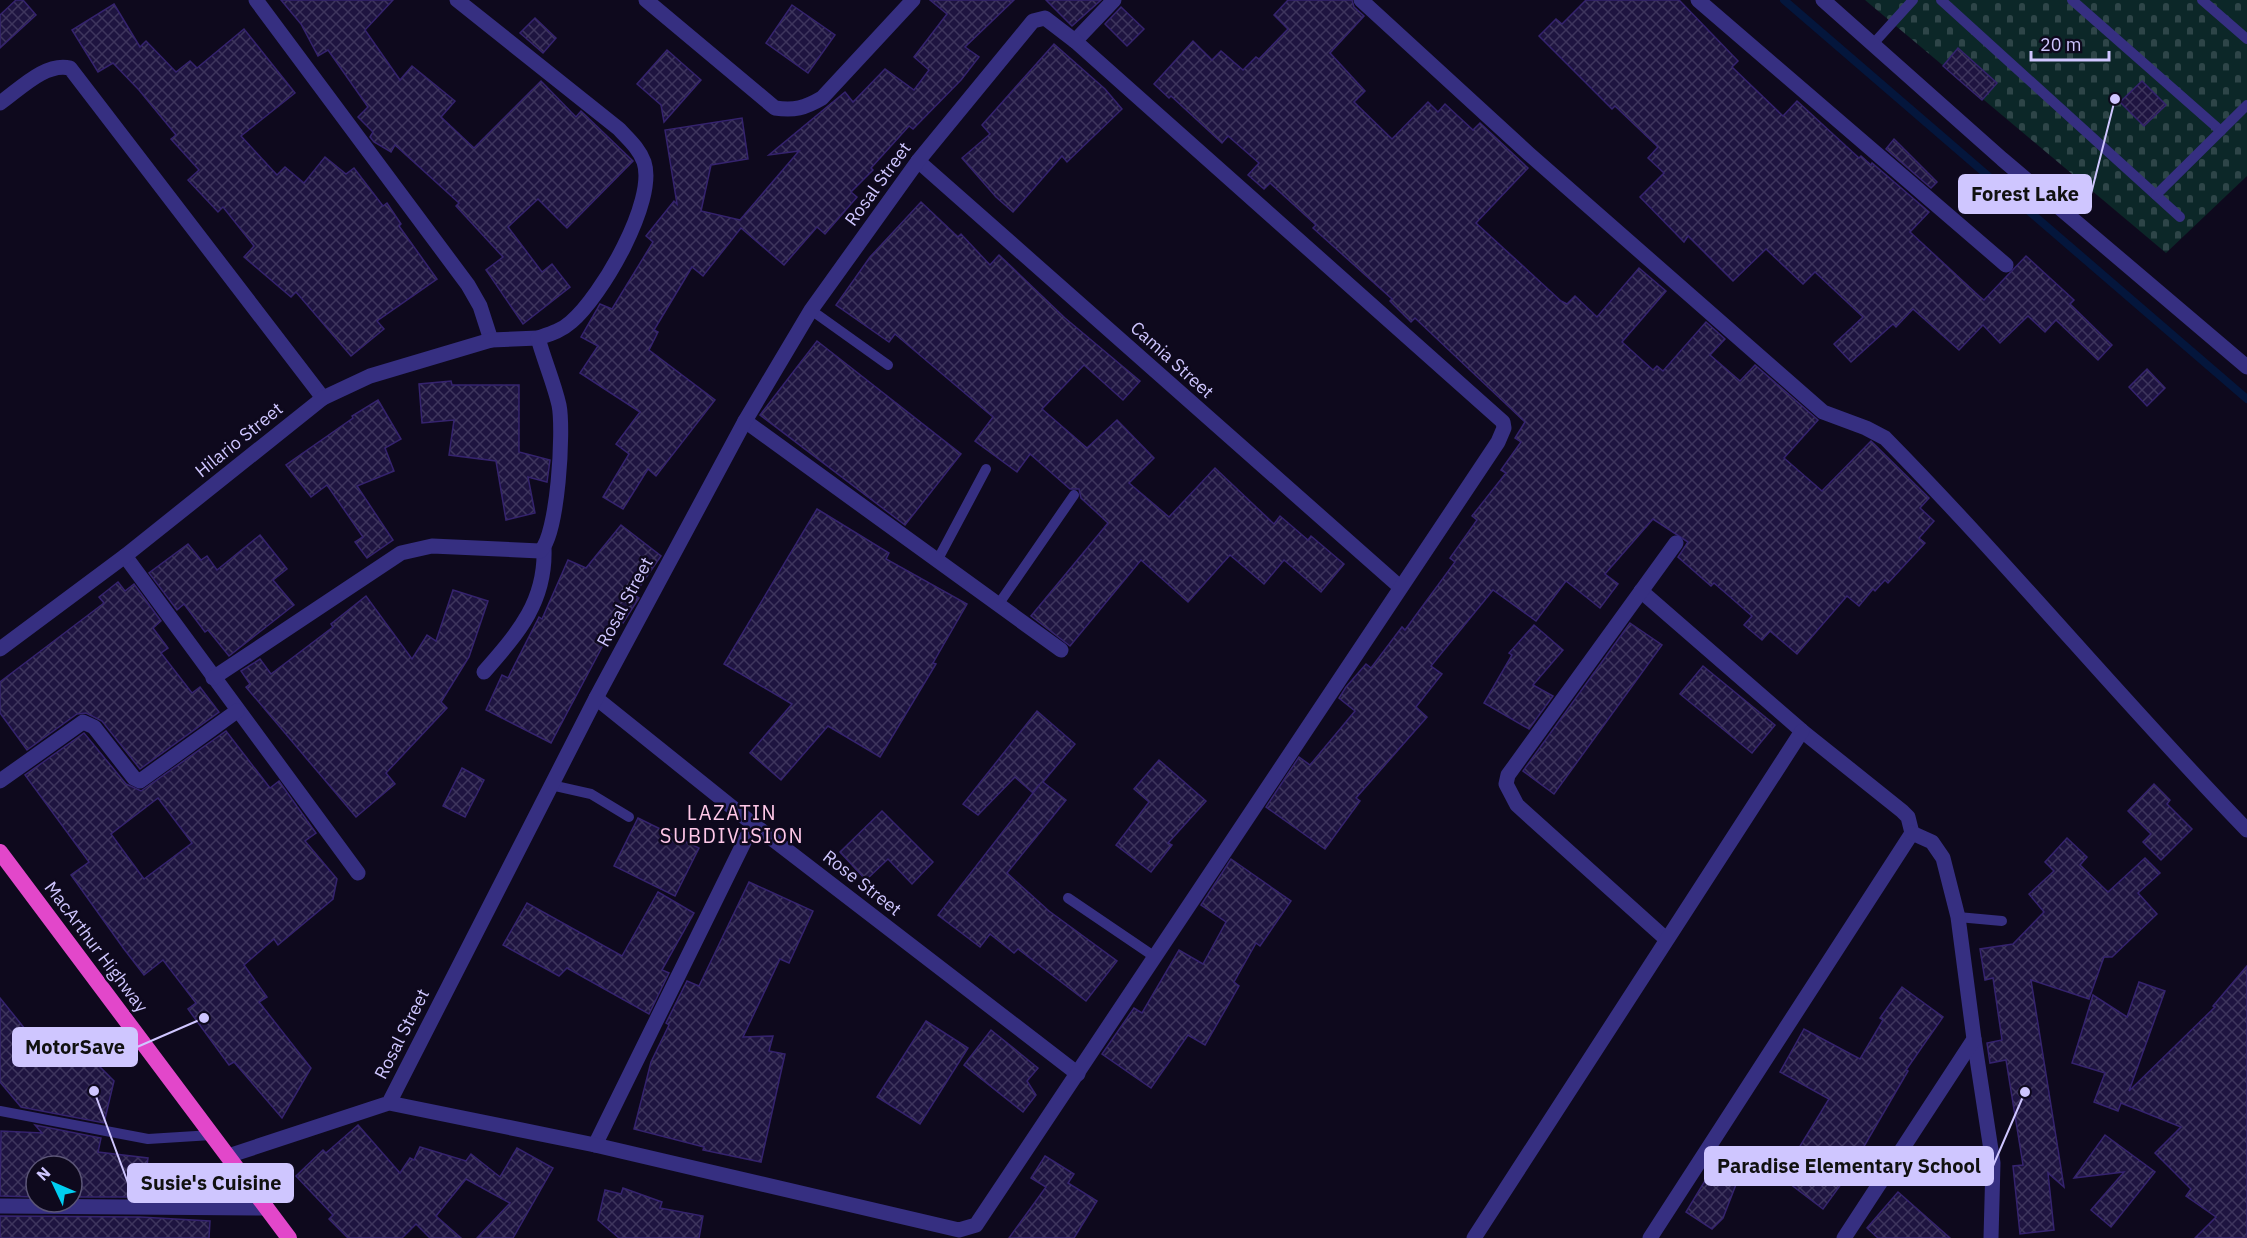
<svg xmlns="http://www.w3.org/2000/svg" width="2247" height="1238" viewBox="0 0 2247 1238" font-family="'IBM Plex Sans',sans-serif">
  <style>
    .cemetery { fill: url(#cemetery-stones) }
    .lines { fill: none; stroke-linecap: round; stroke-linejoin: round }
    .stream { stroke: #04163c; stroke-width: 8 }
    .building { fill: url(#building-cross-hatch); stroke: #35236e; stroke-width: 1.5; fill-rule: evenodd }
    .service { stroke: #362f81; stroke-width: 10 }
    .minor { stroke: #362f81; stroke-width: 15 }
    .tertiary { stroke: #362f81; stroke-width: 15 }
    .trunk { stroke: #e247ca; stroke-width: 16 }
    .labels { text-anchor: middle; stroke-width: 5; stroke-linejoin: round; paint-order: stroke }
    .street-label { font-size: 18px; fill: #cfc6ff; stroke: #0e091d }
    .neighbourhood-label { font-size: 20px; letter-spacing: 1.5px; fill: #ffc8e8; stroke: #0e091d }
    .leader { fill: none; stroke: #cfc6ff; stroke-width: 2 }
    .callout-dot { fill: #cfc6ff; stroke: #0e091d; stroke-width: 2 }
    .callout { fill: #cfc6ff; stroke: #cfc6ff; stroke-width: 2 }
    .callout-label { font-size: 20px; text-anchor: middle; font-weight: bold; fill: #111 }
  </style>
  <defs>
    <pattern id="cemetery-stones" width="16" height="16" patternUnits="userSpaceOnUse" patternTransform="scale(1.5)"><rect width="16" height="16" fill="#0c2728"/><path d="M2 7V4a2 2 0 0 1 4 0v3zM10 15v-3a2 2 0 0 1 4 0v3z" fill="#2e4548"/></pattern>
    <pattern id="building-cross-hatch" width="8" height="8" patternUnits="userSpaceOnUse" patternTransform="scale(1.5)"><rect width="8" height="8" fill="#1e1440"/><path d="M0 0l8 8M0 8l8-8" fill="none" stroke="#3e355d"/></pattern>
  </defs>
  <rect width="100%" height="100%" fill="#0e091d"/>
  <!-- cemetery -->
  <path class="cemetery" d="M1865 0H2247V176L2166 253Z"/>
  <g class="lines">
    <!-- stream -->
    <path class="stream" d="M1784 0 2247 399"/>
  </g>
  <!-- building -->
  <g class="building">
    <path d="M16 0H23L36 15 0 48V15Z"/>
    <path d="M281 0H393L365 30 400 80 412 66 455 101 441 117 474 148 541 81 576 117 581 111 633 161 567 228 538 199 508 227 542 272 552 264 570 287 523 324 486 270 503 257 456 206 459 203 395 145 391 152 374 142 370 137 373 132 358 117 368 107 328 50 318 56 301 24Z"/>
    <path d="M930 0H1014L965 47 979 57 961 80 913 129 909 126 871 168 873 170 851 192 857 197 825 234 817 227 784 265 741 228 703 276 692 267 654 330 658 332 649 350 715 400 656 476 648 469 623 509 603 497 629 454 616 444 640 412 580 373 598 346 581 337 600 304 612 309 653 242 646 236 674 201 677 204 665 130 742 118 748 159 711 165 701 211 740 220 799 151 769 155 845 92 853 102 885 69 914 90 929 70 914 57 947 14Z"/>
    <path d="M1046 0H1101L1072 26Z"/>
    <path d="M1288 0H1352L1354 7 1364 16 1330 53 1365 91 1354 102 1392 139 1428 102 1438 112 1445 104 1473 130 1480 123 1528 168 1476 223 1561 301 1567 304 1575 296 1597 317 1639 268 1666 291 1622 342 1653 370 1657 366 1663 371 1706 322 1725 339 1710 355 1740 381 1755 365 1818 420 1784 458 1822 491 1871 441 1929 498 1920 508 1934 521 1919 538 1925 543 1888 583 1885 580 1875 591 1873 589 1859 606 1847 596 1797 654 1770 631 1762 640 1744 625 1752 616 1714 583 1711 586 1678 557 1688 542 1653 519 1605 574 1618 584 1600 608 1566 581 1536 621 1493 590 1431 666 1442 674 1416 707 1427 717 1356 798 1360 801 1325 849 1266 807 1299 757 1310 765 1355 711 1339 698 1346 687 1366 664 1371 668 1402 627 1405 630 1455 562 1450 558 1477 520 1472 516 1506 473 1501 470 1521 442 1515 438 1525 422 1415 318 1411 322 1390 301 1392 299 1313 228 1316 225 1270 183 1264 189 1248 175 1259 163 1228 136 1222 143 1171 96 1169 98 1154 84 1193 41 1212 60 1221 51 1243 70 1256 57 1259 59 1288 29 1274 15Z"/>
    <path d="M1586 0H1679L1738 61 1732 67 1783 116 1797 101 1859 158 1861 156 1871 165 1872 163 1929 212 1910 232 1979 296 1984 300 2026 256 2074 300 2070 304 2112 345 2098 360 2056 320 2045 332 2028 316 2000 343 1983 325 1959 350 1913 309 1896 327 1893 324 1851 362 1834 344 1863 317 1815 272 1803 284 1766 249 1733 281 1688 236 1684 242 1640 197 1664 173 1648 158 1658 147 1615 106 1612 109 1539 36 1556 19 1562 24Z"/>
    <path d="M114 4 140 47 146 41 176 72 190 61 197 68 244 29 295 93 241 136 277 175 285 167 304 183 325 157 346 174 354 168 383 206 387 203 401 224 399 226 437 279 377 321 384 329 351 356 296 292 291 297 244 257 254 246 223 207 218 212 188 180 199 170 171 139 176 135 139 90 113 63 98 72 72 30Z"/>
    <path d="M792 5 835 35 808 73 766 43Z"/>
    <path d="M1121 7 1144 29 1127 46 1105 24Z"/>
    <path d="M535 18 556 38 543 53 520 33Z"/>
    <path d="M1054 44 1105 89 1122 109 1067 162 1062 156 1013 212 996 197 962 158 990 134 982 125Z"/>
    <path d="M1958 48 1997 83 1982 100 1943 66Z"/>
    <path d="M667 50 701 80 664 122 661 105 637 84Z"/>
    <path d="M2142 81 2166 105 2144 126 2120 102Z"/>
    <path d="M1894 139 1937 182 1931 188 1886 149Z"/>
    <path d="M921 202 958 237 961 234 990 265 999 255 1065 318 1140 381 1123 400 1084 365 1042 409 1087 448 1117 420 1154 458 1129 483 1169 517 1215 468 1274 524 1280 516 1308 540 1311 536 1344 564 1321 592 1284 560 1264 584 1230 555 1188 602 1141 560 1070 646 1031 616 1108 523 1081 498 1079 489H1070L1030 454 1017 472 975 441 993 417 895 334 889 342 836 305 870 257Z"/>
    <path d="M817 341 961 454 905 525 760 415Z"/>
    <path d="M2147 369 2165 388 2147 406 2129 387Z"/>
    <path d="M451 381 452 385H519V452L550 460 547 482 528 477 535 513 506 520 496 461 449 455 454 420 422 423 419 384Z"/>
    <path d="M378 400 401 439 385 448 394 471 357 486 393 540 367 558 355 542 363 537 327 485 311 497 286 465 353 418 352 416Z"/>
    <path d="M817 509 889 553 886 559 967 604 933 663 936 664 880 757 828 726 781 780 750 753 792 704 724 664Z"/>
    <path d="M621 525 661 556 634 595 639 598 623 623 617 619 551 743 486 710 502 675 508 678 539 617 542 619 568 560 586 568Z"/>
    <path d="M260 535 287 569 273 580 294 605 229 656 208 630 205 632 184 604 177 610 149 573 188 544 201 560 207 556 217 570Z"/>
    <path d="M118 582 125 591 134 584 161 621 153 628 168 648 161 653 192 693 200 687 219 712 140 769 102 721 86 713 77 714 27 750 0 713V682L104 603 99 597Z"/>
    <path d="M453 590 488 601 469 657 441 702 447 708 386 773 395 784 356 817 246 687 250 684 241 671 260 659 271 674 333 627 331 624 366 596 412 659 427 635 436 641Z"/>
    <path d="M1630 623 1662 645 1554 794 1523 771Z"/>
    <path d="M1534 625 1563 650 1533 685 1553 696 1529 729 1484 703 1512 655 1509 653Z"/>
    <path d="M1703 666 1775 725 1752 753 1680 694Z"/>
    <path d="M1037 711 1075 744 1043 782 1066 800 1007 873 1049 911 1117 961 1086 1001 1018 949 1014 953 990 934 980 947 938 915 1040 784 1033 793 1015 777 978 815 963 804Z"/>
    <path d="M226 731 270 788 279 781 316 833 305 841 337 879 333 899 278 945 274 939 244 965 267 997 259 1002 311 1068 282 1118 234 1062 229 1065 188 1009 196 1003 163 960 144 975 124 949 71 875 89 862 25 775 84 733 126 784 141 791ZM158 798 192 843 144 879 111 834Z"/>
    <path d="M1159 760 1206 801 1168 843 1172 845 1151 872 1116 845 1149 802 1134 789Z"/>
    <path d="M462 768 484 780 465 817 443 806Z"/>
    <path d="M2154 784 2170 800 2167 804 2192 829 2161 860 2143 842 2151 834 2128 811Z"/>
    <path d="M882 811 933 862 912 884 888 859 866 880 840 852Z"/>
    <path d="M638 818 699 848 675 896 614 866Z"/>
    <path d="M2067 838 2087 857 2080 865 2108 892 2145 858 2160 873 2138 893 2157 914 2112 957H2104L2089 999 2031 980 2064 1187 2048 1173 2054 1230 2020 1234 2013 1166 2023 1165 2006 1060 1990 1063 1987 1043 2002 1040 1993 978 1985 980 1980 949 2013 944 2044 912 2029 894 2054 871 2045 862Z"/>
    <path d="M1231 859 1291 901 1260 946 1256 943 1234 982 1239 986 1205 1045 1188 1035 1151 1088 1102 1054 1134 1008 1142 1013 1179 950 1203 964 1226 922 1201 905Z"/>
    <path d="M749 882 813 911 789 963 780 959 743 1037 773 1036 769 1051 785 1054 761 1162 703 1150 704 1147 634 1129 651 1062 669 1025 666 1023 687 981 699 986Z"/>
    <path d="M658 892 694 913 662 970 669 973 649 1014 567 968 559 976 503 945 527 903 622 956Z"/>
    <path d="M2247 966V1238H2195L2216 1217 2186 1196 2191 1189 2155 1153 2181 1127 2121 1103 2118 1111 2094 1102 2105 1073 2072 1063 2093 995 2127 1017 2139 982 2165 991 2129 1091 2215 1007 2213 1006Z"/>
    <path d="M1902 987 1943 1017 1906 1070 1908 1071 1863 1148 1866 1150 1823 1209 1781 1177 1829 1099 1780 1072 1804 1029 1860 1059 1883 1020 1880 1018Z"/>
    <path d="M0 998 42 1050 97 1064 114 1081 104 1123 21 1107 0 1082Z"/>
    <path d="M926 1021 968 1048 920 1124 877 1097Z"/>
    <path d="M991 1030 1038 1068 1027 1081 1036 1095 1023 1112 964 1065Z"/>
    <path d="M35 1125 101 1138 98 1152 148 1158 143 1197H72V1166H36V1197L0 1196 1 1131 42 1133Z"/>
    <path d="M358 1125 400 1173 410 1158 414 1160 420 1147 466 1161 471 1154 500 1177 517 1148 553 1168 513 1238H477L510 1203 466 1179 436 1216 461 1238H430L416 1224 402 1238H348L329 1219 333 1215 296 1176 323 1150 326 1153Z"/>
    <path d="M2105 1135 2155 1172 2111 1227 2091 1210 2124 1172 2074 1178Z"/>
    <path d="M1045 1156 1074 1174 1068 1183 1097 1201 1074 1238H1009L1046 1187 1031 1178Z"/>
    <path d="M1720 1156 1742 1169 1723 1218 1712 1229 1686 1212Z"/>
    <path d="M623 1188 662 1202 660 1208 703 1216 699 1238H619L598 1220 605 1190 621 1194Z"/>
    <path d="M1898 1192 1950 1238H1878L1867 1228Z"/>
    <path d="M0 1216 140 1217 210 1221 209 1238H0Z"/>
  </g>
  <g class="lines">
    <!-- service -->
    <g class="service">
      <path d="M1941 0 2180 217"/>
      <path d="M2072 0 2221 131"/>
      <path d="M2202 0 2247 39"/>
      <path d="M1873 44 1913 0"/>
      <path d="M2156 195 2247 105"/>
      <path d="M811 310 888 365"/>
      <path d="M937 561 986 469"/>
      <path d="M998 605 1074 495"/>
      <path d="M551 785 591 794 629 817"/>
      <path d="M1068 898 1155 957"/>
      <path d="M1958 917 2002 921"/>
      <path d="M0 1111 148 1139 212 1135"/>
    </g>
    <!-- minor -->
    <g class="minor">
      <path d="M256 0 468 285 480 306 491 340"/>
      <path d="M646 0 775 108C794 111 805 108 822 98L913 0"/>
      <path d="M1361 0 1529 154 1823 412 1866 428 1885 438C2010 565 2123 702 2247 830"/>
      <path d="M1698 0 2006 265"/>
      <path d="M1075 41 1114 0"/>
      <path d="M0 103C19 90 45 62 70 68L323 398"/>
      <path d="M918 161 1400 587"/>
      <path d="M745 421 1061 650"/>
      <path d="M125 556 358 873"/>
      <path d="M1641 591 1802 731 1902 811 1908 817 1912 833 1650 1238"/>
      <path d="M0 649 125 556 323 398 370 376 491 340 538 338"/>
      <path d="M484 672C518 633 546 602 544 548"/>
      <path d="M213 678 401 553 432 546 540 551C558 537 564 429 559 405 554 383 544 360 538 338 550 334 561 331 571 322 601 297 657 201 644 162 639 148 628 139 619 129L457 0"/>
      <path d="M596 698 753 824 1078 1074"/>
      <path d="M0 781 83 722 94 727 134 778 140 781 237 711"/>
      <path d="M1666 939 1517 805 1506 784 1508 775 1676 543"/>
      <path d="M1974 1039 1993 1163 1991 1238"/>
      <path d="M595 1145 753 824"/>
      <path d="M228 1156 389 1103 596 698 745 421 811 310 918 161 1033 21 1045 18 1075 41 1503 422 1504 428 1498 442 976 1225 959 1230 595 1145 389 1103"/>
      <path d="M0 1206 267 1208"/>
      <path d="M1474 1238 1802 731"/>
      <path d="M1844 1238 1974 1039 1958 917 1943 858 1932 842 1912 833"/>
    </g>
    <!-- tertiary -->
    <path class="tertiary" d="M1823 0 2002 159 2247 367"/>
    <!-- trunk -->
    <path class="trunk" d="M0 852 289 1238"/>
  </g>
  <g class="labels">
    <!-- street labels -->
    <g class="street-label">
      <text transform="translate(878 184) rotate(-54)" y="6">Rosal Street</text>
      <text transform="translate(1172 360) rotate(42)" y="6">Camia Street</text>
      <text transform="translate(239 440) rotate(-39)" y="6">Hilario Street</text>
      <text transform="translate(625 602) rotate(-62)" y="6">Rosal Street</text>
      <text transform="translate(862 883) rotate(38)" y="6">Rose Street</text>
      <text transform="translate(96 947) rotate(53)" y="6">MacArthur Highway</text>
      <text transform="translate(402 1034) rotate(-63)" y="6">Rosal Street</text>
    </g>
    <!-- neighbourhood labels -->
    <g class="neighbourhood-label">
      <text x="732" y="820">LAZATIN<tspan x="732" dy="23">SUBDIVISION</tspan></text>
    </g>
  </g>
  <!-- callouts -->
  <path class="leader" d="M2115 99L2091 194M204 1018L137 1047M2025 1092L1993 1166M94 1091L128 1183"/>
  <g class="callout-dot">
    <circle cx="2115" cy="99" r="6"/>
    <circle cx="204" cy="1018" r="6"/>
    <circle cx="2025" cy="1092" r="6"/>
    <circle cx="94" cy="1091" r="6"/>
  </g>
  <g class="callout">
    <rect x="1959" y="175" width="132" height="38" rx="6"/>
    <rect x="13" y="1028" width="124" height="38" rx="6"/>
    <rect x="1705" y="1147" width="288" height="38" rx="6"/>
    <rect x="128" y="1164" width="165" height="38" rx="6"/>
  </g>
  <g class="callout-label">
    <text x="2025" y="201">Forest Lake</text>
    <text x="75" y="1054">MotorSave</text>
    <text x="1849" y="1173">Paradise Elementary School</text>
    <text x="211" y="1190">Susie's Cuisine</text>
  </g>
  <!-- north arrow -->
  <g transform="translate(54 1184) rotate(314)"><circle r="28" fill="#0e091d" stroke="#5b5577" stroke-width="1.5"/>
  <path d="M0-4.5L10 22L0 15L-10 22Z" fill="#00cef1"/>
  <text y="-9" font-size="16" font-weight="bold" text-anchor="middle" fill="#cfc6ff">N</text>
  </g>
  <!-- scale -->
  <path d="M2031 51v9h78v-9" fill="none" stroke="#cfc6ff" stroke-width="3"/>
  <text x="2040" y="51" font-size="18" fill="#cfc6ff" stroke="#0e091d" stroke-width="4.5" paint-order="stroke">20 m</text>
</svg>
